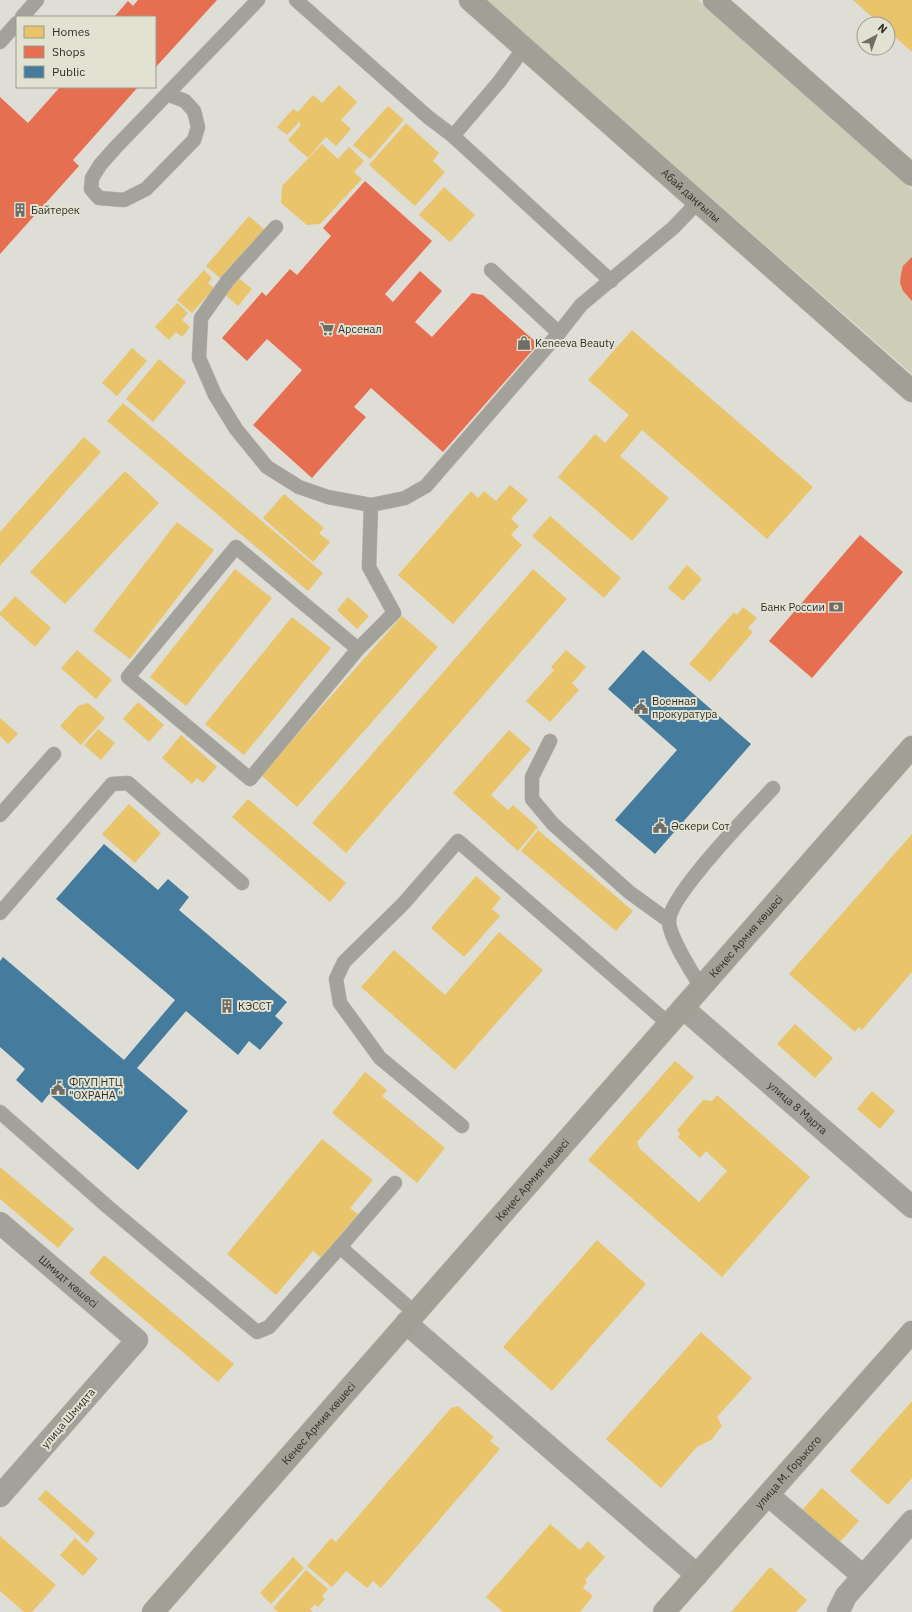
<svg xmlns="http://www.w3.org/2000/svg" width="912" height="1612" viewBox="0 0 912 1612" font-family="'IBM Plex Sans',sans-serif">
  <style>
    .green { fill: #ceceb8 }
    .homes { fill: #e9c46a }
    .shops { fill: #e76f51 }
    .public { fill: #457b9d }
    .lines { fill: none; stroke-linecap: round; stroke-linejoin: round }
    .lane-casing { stroke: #bbbbb5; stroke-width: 15 }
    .street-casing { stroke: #bbbbb5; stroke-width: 23 }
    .secondary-casing { stroke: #bbbbb5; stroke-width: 23 }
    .lane { stroke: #a2a29a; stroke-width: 14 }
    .street { stroke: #a2a29a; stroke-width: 22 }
    .secondary { stroke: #a0a097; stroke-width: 22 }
    .labels { text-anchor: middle; stroke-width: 4; stroke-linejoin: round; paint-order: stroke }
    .street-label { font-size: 11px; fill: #31312b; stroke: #e2e2d3 }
    .poi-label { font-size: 11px; fill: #31312b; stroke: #e2e2d3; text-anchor: start }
  </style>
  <rect width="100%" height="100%" fill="#deded6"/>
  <!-- green -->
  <path class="green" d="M486 0H698L912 190V374Z"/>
  <!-- homes -->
  <g class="homes">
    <path d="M853 0H912V52L888 31V24H880Z"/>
    <path d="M339 85 357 102 341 120 351 129 336 146 326 137 308 158 288 140 301 125 299 122 287 135 277 127 293 109 298 112 313 95 322 103Z"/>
    <path d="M388 106 404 120 370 159 353 145Z"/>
    <path d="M406 123 439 153 433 161 445 172 415 206 369 165Z"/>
    <path d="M322 144 338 159 349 147 364 161 354 172 362 179 320 224 307 225 281 203 282 186Z"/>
    <path d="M444 187 475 215 450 242 419 215Z"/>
    <path d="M249 216 266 231 235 266 232 264 220 278 206 266Z"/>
    <path d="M204 270 212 278 208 283 214 288 192 313 177 300Z"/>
    <path d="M236 276 252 289 238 306 222 292Z"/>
    <path d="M177 303 188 313 182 320 190 327 182 337 176 332 169 340 155 327Z"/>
    <path d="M632 330 813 487 767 539 642 430 620 456 669 498 632 541 558 477 595 434 605 443 629 415 588 380Z"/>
    <path d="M132 348 147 361 117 396 102 383Z"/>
    <path d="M159 359 186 382 153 422 126 399Z"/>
    <path d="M123 403 323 573 308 591 107 421Z"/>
    <path d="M84 437 101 452 0 566V532Z"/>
    <path d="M125 471 159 503 65 604 30 572Z"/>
    <path d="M510 485 528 500 511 519 519 526 511 535 522 545 453 624 398 575 471 491 478 498 484 491 496 501Z"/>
    <path d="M284 494 324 528 319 533 330 542 313 562 263 518Z"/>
    <path d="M550 516 621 578 604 598 532 536Z"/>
    <path d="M177 522 214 550 130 659 93 631Z"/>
    <path d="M687 565 702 579 683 601 668 588Z"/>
    <path d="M235 569 272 598 186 706 150 677Z"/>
    <path d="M533 569 567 599 346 853 312 823Z"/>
    <path d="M15 596 51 628 35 647 0 615V613Z"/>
    <path d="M348 597 369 616 357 629 337 610Z"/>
    <path d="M743 607 757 618 748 628 753 632 710 682 689 664 734 612 737 615Z"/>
    <path d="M402 616 438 647 297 807 261 775Z"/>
    <path d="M292 617 331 648 244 755 205 724Z"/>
    <path d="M77 650 112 680 96 699 61 668Z"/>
    <path d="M566 650 586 667 572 683 579 690 550 722 526 701 554 670 551 667Z"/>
    <path d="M138 702 164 725 149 742 123 719Z"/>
    <path d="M88 703 105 718 81 745 60 726 78 706Z"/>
    <path d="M0 718 18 734 8 744 0 736Z"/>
    <path d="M98 729 115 743 101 760 84 745Z"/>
    <path d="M509 730 531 749 491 795 508 810 513 805 538 827 518 851 453 793Z"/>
    <path d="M181 735 217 767 203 783 197 778 192 784 162 758Z"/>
    <path d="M248 799 346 883 330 902 232 817Z"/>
    <path d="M129 804 161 833 135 863 102 834Z"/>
    <path d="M538 830 633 911 616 931 521 851Z"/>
    <path d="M912 834V972L862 1030 859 1027 855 1032 789 974Z"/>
    <path d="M476 876 501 898 492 909 500 916 464 957 431 928Z"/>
    <path d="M499 932 543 970 455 1070 361 987 394 950 445 995Z"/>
    <path d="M795 1024 833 1058 815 1078 777 1044Z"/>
    <path d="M675 1061 694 1077 637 1142 640 1149 699 1202 727 1171 706 1151 700 1158 678 1137 680 1134 677 1130 703 1100 712 1101 717 1095 810 1177 722 1277 588 1160Z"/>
    <path d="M365 1072 387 1090 382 1096 445 1148 417 1183 332 1113Z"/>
    <path d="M872 1091 895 1111 880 1129 857 1109Z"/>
    <path d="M322 1139 373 1180 350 1208 358 1214 321 1258 313 1251 276 1295 227 1254Z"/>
    <path d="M0 1167 74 1229 58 1248 0 1199Z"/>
    <path d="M597 1240 646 1284 552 1391 503 1347Z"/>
    <path d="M104 1255 234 1364 218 1382 89 1273Z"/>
    <path d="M701 1332 752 1378 717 1417 722 1426 711 1440 697 1447 661 1488 606 1439Z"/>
    <path d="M912 1401V1478L888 1505 850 1471Z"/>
    <path d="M458 1406 494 1437 490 1441 500 1449 381 1588 373 1581 367 1588 346 1571 332 1587 307 1566 331 1538 336 1542 451 1408Z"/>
    <path d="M822 1488 859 1521 838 1544 801 1511Z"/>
    <path d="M46 1490 95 1533 87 1543 38 1499Z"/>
    <path d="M550 1524 580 1550 588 1541 605 1557 585 1580 587 1582 583 1588 593 1596 580 1612H503L486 1597Z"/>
    <path d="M0 1536 56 1585 32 1612H24L0 1591Z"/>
    <path d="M75 1538 98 1559 83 1576 60 1555Z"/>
    <path d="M293 1557 304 1568 271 1604 260 1593Z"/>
    <path d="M770 1567 807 1600 796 1612H731Z"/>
    <path d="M306 1570 328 1589 322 1596 325 1599 318 1607 315 1604 310 1609 313 1612H278L273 1608Z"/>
  </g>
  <!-- shops -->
  <g class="shops">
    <path d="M138 0H217L155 68V17H114L128 1 133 6Z"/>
    <path d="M60 87H138L73 160 79 166 0 254V97L28 123Z"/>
    <path d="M365 181 432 241 385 294 393 302 420 271 442 291 415 322 432 337 472 293 483 295 538 344 443 452 371 388 354 407 366 417 312 478 253 425 302 370 267 339 247 361 222 338 262 292 266 296 290 269 297 275 331 236 323 228Z"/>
    <path d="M912 257V301L903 291 900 283 901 274 903 266Z"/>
    <path d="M860 535 903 572 812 678 769 641Z"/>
  </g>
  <!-- public -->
  <g class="public">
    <path d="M643 650 751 744 655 854 615 820 677 750 608 689Z"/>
    <path d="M104 844 158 890 168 879 189 897 179 910 287 1002 275 1016 283 1023 260 1050 249 1041 238 1055 186 1011 137 1068 188 1111 138 1170 49 1094 42 1103 16 1080 25 1069 0 1047V961L3 957 124 1060 175 1000 56 899Z"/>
  </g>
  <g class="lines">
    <defs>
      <g id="lane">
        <path d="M296 0 428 117 453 136 611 281"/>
        <path d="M22 17 37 0"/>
        <path d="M0 42 17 23"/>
        <path d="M167 94 185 101 194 111 198 127 194 140 146 189 124 200 99 198 91 189 92 178 100 165 115 148 258 0"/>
        <path d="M453 136 499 82 524 48"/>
        <path d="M276 227 228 280 201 318 199 358 215 395 236 429 267 467 299 487 328 497 371 505 405 498 426 486 559 333 581 305 673 228 698 202"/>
        <path d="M491 270 559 333"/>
        <path d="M358 649 236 547 128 677 250 779 358 649 394 613 369 567 371 505"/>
        <path d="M550 741 532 777V799L553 824 629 892 669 921"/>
        <path d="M0 815 54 754"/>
        <path d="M0 913 112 784 128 783 242 883"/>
        <path d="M701 987C692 972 670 939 669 922 667 897 753 810 773 788"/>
        <path d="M0 1112 108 1207 257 1332 269 1327 340 1247 395 1183"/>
        <path d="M462 1126 380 1058 340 1003 336 979 344 962 403 904 458 841 669 1024"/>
        <path d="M340 1247 415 1313"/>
      </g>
      <g id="street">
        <path id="s1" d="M683 1008 912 1207"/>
        <path id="s2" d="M0 1223 137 1340 0 1496"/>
        <path d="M406 1323 697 1575"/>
        <path d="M768 1495 863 1576"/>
        <path d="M838 1612 846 1596 912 1521"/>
      </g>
      <g id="secondary">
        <path id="s3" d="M470 0 912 391"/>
        <path d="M714 0 912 175"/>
        <path id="s4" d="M153 1612 912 747"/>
        <path id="s5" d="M664 1612 912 1332"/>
      </g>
    </defs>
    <!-- lane casing -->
    <use href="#lane" class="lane-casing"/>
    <!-- street casing -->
    <use href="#street" class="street-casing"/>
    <!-- secondary casing -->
    <use href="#secondary" class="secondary-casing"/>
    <!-- lane -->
    <use href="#lane" class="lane"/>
    <!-- street -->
    <use href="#street" class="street"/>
    <!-- secondary -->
    <use href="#secondary" class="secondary"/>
  </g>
  <!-- icons -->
  <defs>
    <symbol id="building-bare" viewBox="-9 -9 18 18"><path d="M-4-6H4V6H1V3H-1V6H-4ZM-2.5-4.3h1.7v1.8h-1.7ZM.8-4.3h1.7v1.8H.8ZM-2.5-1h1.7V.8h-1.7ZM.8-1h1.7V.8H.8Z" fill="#6e6e67" stroke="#e2e2d3" stroke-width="2.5" paint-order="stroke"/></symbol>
    <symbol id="supermarket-bare" viewBox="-9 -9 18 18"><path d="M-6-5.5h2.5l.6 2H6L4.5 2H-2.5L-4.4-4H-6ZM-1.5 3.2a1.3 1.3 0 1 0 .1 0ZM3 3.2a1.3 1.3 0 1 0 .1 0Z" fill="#6e6e67" stroke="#e2e2d3" stroke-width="2.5" paint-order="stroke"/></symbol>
    <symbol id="shop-bare" viewBox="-9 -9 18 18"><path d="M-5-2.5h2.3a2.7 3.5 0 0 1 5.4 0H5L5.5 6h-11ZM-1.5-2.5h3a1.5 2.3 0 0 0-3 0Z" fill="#6e6e67" stroke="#e2e2d3" stroke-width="2.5" paint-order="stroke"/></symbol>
    <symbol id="bank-bare" viewBox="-9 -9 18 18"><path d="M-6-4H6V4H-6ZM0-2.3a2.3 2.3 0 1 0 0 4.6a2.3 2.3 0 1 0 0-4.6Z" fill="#6e6e67" stroke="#e2e2d3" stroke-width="2.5" paint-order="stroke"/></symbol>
    <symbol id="civic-bare" viewBox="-9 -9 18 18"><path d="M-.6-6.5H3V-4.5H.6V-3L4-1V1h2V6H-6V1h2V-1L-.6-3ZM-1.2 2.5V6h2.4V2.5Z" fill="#6e6e67" stroke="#e2e2d3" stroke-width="2.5" paint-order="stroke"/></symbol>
  </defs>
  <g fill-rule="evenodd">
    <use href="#building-bare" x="10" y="200" width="20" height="20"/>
    <use href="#supermarket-bare" x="317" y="319" width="20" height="20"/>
    <use href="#shop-bare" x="514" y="333" width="20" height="20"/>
    <use href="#bank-bare" x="826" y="597" width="20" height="20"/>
    <use href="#civic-bare" x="631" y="697" width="20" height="20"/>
    <use href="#civic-bare" x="650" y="816" width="20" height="20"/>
    <use href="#building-bare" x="217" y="996" width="20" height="20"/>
    <use href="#civic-bare" x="48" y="1078" width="20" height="20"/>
  </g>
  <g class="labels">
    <!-- street labels -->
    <g class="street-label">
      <text dy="4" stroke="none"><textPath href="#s3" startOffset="295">Абай даңғылы</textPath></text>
      <text dy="4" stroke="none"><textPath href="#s4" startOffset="899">Кеңес Армия көшесі</textPath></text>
      <text dy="4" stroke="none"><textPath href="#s1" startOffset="152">улица 8 Марта</textPath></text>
      <text dy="4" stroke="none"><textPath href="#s4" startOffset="575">Кеңес Армия көшесі</textPath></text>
      <text dy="4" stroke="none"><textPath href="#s2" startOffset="90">Шмидт көшесі</textPath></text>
      <text transform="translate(68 1418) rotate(-49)" y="4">улица Шмидта</text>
      <text dy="4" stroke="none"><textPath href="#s4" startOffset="251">Кеңес Армия көшесі</textPath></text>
      <text dy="4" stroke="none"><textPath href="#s5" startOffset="187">улица М. Горького</textPath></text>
    </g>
    <!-- poi labels -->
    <g class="poi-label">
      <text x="31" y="214">Байтерек</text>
      <text x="338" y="333">Арсенал</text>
      <text x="535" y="347">Keneeva Beauty</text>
      <text x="825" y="611" text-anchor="end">Банк России</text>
      <text x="652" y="705">Военная<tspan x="652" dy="13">прокуратура</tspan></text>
      <text x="671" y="830">Әскери Сот</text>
      <text x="238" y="1010">КЭССТ</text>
      <text x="69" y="1086">ФГУП НТЦ<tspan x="69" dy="13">"ОХРАНА "</tspan></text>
    </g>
  </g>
  <!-- legend -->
  <rect x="16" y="16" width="140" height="72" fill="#e2e2d3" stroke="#9b9b90"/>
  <rect x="24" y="26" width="20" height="12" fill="#e9c46a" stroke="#9b9b90"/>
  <text x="52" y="36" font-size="12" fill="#31312b">Homes</text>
  <rect x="24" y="46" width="20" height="12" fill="#e76f51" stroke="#9b9b90"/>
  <text x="52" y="56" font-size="12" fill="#31312b">Shops</text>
  <rect x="24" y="66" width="20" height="12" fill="#457b9d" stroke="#9b9b90"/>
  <text x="52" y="76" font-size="12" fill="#31312b">Public</text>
  <!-- north arrow -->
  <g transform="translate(876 36) rotate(41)"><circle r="19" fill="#e2e2d3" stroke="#9b9b90"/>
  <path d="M0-3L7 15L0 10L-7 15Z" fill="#6e6e67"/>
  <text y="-6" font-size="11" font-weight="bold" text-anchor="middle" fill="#31312b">N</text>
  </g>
</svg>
